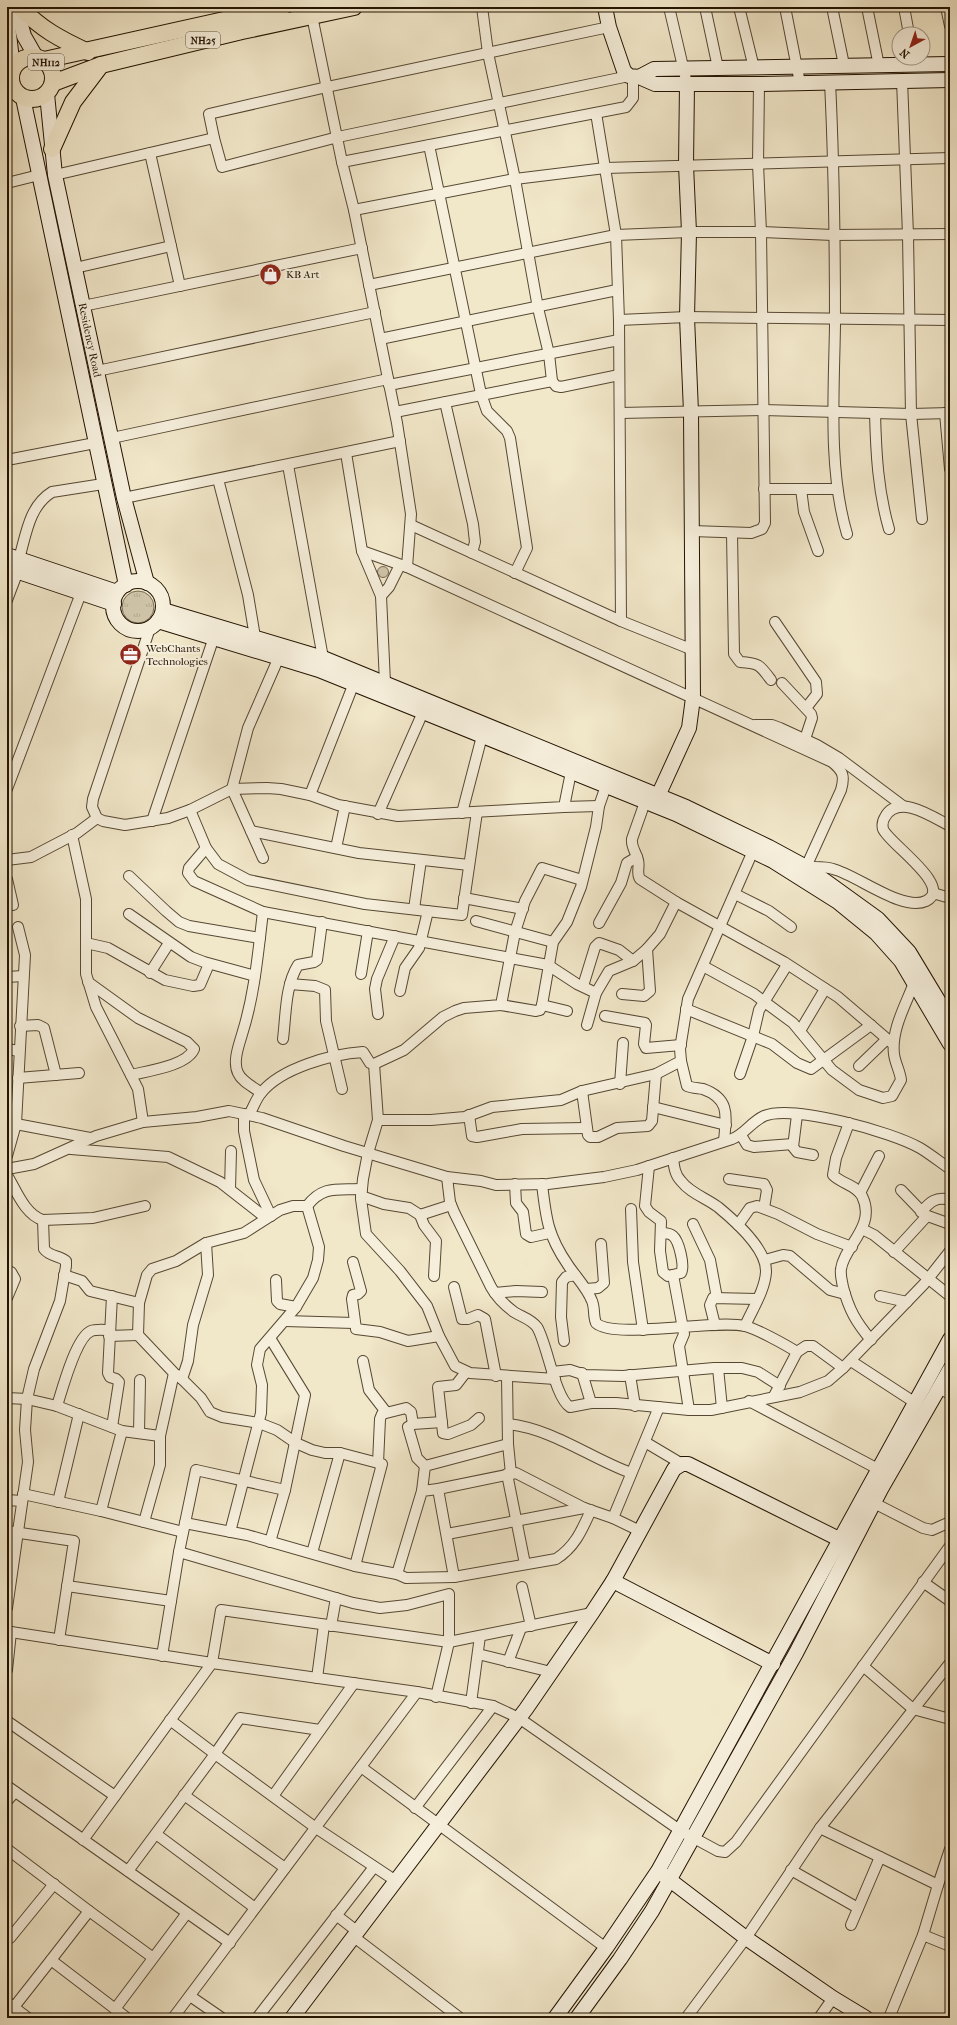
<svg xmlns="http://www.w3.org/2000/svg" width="957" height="2025" viewBox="0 0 957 2025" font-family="'IM FELL French Canon',serif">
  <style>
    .grass { fill: url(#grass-tufts); stroke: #786b54 }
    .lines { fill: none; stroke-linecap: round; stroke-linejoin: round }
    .street-casing { stroke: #564833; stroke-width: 12 }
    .secondary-casing { stroke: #231301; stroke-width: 16 }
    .primary-casing { stroke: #231301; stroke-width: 18 }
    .street { stroke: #f6efdc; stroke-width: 10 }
    .secondary { stroke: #f6efdc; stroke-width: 14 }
    .primary { stroke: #f1e7c9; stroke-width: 16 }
    .labels { text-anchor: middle; stroke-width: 4; stroke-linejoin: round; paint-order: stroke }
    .shield { fill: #f6efdc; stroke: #625543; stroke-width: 1 }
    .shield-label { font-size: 10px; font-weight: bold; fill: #231301 }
    .poi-label { font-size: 11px; fill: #231301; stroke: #f6efdc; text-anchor: start }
    .street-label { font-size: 11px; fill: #231301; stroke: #f6efdc }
  </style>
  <defs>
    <pattern id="grass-tufts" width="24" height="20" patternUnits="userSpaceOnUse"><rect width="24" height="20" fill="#cec3a7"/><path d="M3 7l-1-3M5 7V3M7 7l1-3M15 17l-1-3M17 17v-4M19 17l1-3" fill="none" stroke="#b1a78e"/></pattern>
  </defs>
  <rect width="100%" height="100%" fill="#f1e7c9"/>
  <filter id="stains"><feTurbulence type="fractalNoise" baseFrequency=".005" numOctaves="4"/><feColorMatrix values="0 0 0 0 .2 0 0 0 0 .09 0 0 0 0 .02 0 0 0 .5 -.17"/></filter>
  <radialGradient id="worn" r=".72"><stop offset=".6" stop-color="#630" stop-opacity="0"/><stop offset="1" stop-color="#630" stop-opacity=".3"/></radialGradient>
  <!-- grass -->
  <g class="grass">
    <circle cx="383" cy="572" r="5.5"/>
    <circle cx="138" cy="607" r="16"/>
  </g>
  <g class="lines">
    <defs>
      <g id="street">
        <path d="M482 7 488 53 515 179 538 308 549 354 552 381 556 386 561 387 619 375"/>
        <path d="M669 7 687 84"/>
        <path d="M705 7 718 68"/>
        <path d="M739 7 754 68"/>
        <path d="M785 7 800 83"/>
        <path d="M832 7 844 65"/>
        <path d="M867 7 879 66"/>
        <path d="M904 7 909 34"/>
        <path d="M946 7 950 26"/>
        <path d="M312 16 342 162 354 210 397 423 411 514 407 567"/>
        <path d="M902 80 908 235 911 414 922 519"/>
        <path d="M830 82C834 163 835 244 835 325 834 392 828 470 847 534"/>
        <path d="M596 113 616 235 619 320 621 621 693 650"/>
        <path d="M214 138 209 114 327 87 609 27"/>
        <path d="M429 145 481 394 487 411 507 431 510 438 527 548 515 573"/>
        <path d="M150 153 180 286"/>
        <path d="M342 162 626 107 633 98V77"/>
        <path d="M55 175 214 138 222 167 338 137 629 76"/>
        <path d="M7 183 39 175"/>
        <path d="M354 210 515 179 605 168 950 158"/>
        <path d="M75 268 171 246"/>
        <path d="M369 285 616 235 689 232H761L833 235 950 234"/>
        <path d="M83 306 362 248"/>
        <path d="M619 320 687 317 950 320"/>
        <path d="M380 339 617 290"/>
        <path d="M97 371 375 312"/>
        <path d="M389 385 619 340"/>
        <path d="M445 402 473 524 475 542 472 553"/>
        <path d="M395 412 552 381"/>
        <path d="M620 413 763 410 911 414 950 413"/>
        <path d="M875 413C876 453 878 491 889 529"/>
        <path d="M945 413 950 469"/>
        <path d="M112 438 388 379"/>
        <path d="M346 453 362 551 381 596"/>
        <path d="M7 460 95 443"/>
        <path d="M288 465 323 658"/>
        <path d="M218 479 248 595 255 637"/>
        <path d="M764 489H837"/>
        <path d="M801 489 804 512 818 551"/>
        <path d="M124 498 400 441"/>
        <path d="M411 525 621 621"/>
        <path d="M692 531 751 533 762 529 765 523 761 232 758 164 759 84"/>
        <path d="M732 533 734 654 740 662C759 663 760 665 771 680"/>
        <path d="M362 551 407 567 832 762C843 771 845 776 841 790L806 867C814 867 825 866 833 869 857 875 903 912 926 901 955 887 888 843 883 829 882 825 883 820 885 817 898 793 933 817 950 826"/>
        <path d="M19 559C26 535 29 506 52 492L103 484"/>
        <path d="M7 600 18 571"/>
        <path d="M775 622 816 682 817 694 806 708"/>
        <path d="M150 628 93 799 92 807 97 818 103 821 125 825 168 818 190 810 232 789 267 788 281 789 310 795 338 805 398 816 564 807 571 772"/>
        <path d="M385 683 381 596 389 587 400 565"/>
        <path d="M782 683 811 714 812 718 805 739"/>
        <path d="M755 725H772L780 728 817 745 839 758 903 806"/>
        <path d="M7 789 81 593"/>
        <path d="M310 795 354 683"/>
        <path d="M645 802 632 839C631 847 636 852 638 860 640 867 636 873 640 879L676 902 784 962 838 997 893 1044"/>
        <path d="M564 807 599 806"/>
        <path d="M190 810 206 848 218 864 248 880 365 904 462 915 477 812"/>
        <path d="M462 813 482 736"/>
        <path d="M378 814 423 712"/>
        <path d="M152 821 214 637"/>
        <path d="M251 831 359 853 469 865"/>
        <path d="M72 835 86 899V974L96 1007 138 1089 143 1122"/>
        <path d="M206 848 189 868 188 873 194 881 263 912 548 965 577 984 596 993 609 971 633 961 647 949 660 934 676 902"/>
        <path d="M336 848 345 806"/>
        <path d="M263 858 232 789 248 728 279 657"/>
        <path d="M7 860 31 857 77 833 97 818"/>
        <path d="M129 876 166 911 179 922 189 926 260 938"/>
        <path d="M7 879 13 905"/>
        <path d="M933 893 950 898"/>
        <path d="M735 894 769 911 791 927"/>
        <path d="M464 898 523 909"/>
        <path d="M414 909 421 860"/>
        <path d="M129 914 191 957 204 962 255 976"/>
        <path d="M476 921 553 942"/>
        <path d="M599 923 621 883 627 863 637 857"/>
        <path d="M86 943 108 948 165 980 193 986 200 985 209 964"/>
        <path d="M703 966 754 994 793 1023 832 1070 859 1090 883 1098 892 1096 901 1080C900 1071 895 1063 894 1054 891 1030 906 1004 914 983"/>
        <path d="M150 973 169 943"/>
        <path d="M361 974 368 931"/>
        <path d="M7 977 23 976"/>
        <path d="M88 982 138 1018 187 1042 194 1049C187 1066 147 1071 131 1075"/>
        <path d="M290 984 315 986 325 990 326 1021 342 1089"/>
        <path d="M583 986 595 947 599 943 619 950 633 961"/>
        <path d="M400 991 405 968 419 948 428 911"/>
        <path d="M622 994 644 996 650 991 647 949"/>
        <path d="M501 1005 536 1011 540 1010 542 1005 553 942 567 922 581 887 596 827 599 806 606 786"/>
        <path d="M542 1005 567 1011"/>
        <path d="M686 1009 772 1044 797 1063 811 1069 871 1025"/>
        <path d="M378 1014 375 989 377 979 395 936"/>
        <path d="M605 1016 645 1023 646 1025 644 1044 646 1048 681 1045"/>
        <path d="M587 1025 596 993"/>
        <path d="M20 1026 38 1025 44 1028 56 1075"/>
        <path d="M800 1031 825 989"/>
        <path d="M283 1039C286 1015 285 986 298 965L314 962 317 960 322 922"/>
        <path d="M7 1049 19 1051"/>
        <path d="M681 1061 687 1086C692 1088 697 1088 703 1089 731 1099 726 1117 724 1141"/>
        <path d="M374 1064 378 1120"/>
        <path d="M859 1066 887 1039"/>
        <path d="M740 1074 753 1036 759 1010 787 965"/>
        <path d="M18 1078 79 1073"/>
        <path d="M620 1084 623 1043"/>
        <path d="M582 1091 588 1135 590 1137H598L617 1128 648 1126 652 1121 656 1074"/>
        <path d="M261 1093C254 1087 242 1082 238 1073 232 1061 240 1042 243 1031 255 992 258 952 263 912"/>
        <path d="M653 1107 726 1125"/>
        <path d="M244 1114V1131L254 1180 271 1216"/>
        <path d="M249 1115C253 1108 256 1099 261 1093 281 1068 332 1054 363 1052L370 1063 374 1064 404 1050 443 1017 455 1011 464 1008 501 1005 515 932 525 901 542 868 582 880"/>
        <path d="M469 1115 472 1136 477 1137 522 1129 586 1128"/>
        <path d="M797 1115 793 1147 797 1152 813 1155"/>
        <path d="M849 1123 836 1158 833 1175C842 1184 856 1185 862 1196 877 1226 844 1246 841 1269 840 1275 842 1281 843 1287 849 1310 856 1322 871 1340"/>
        <path d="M16 1124 90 1138"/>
        <path d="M741 1135 747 1145 754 1147 793 1144"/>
        <path d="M71 1149 168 1157 220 1182 266 1218"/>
        <path d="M7 1156 16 1124 25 955 18 927"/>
        <path d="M673 1158C674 1167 675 1175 681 1181 690 1193 706 1198 718 1207 735 1221 767 1249 766 1272 765 1290 752 1310 745 1326"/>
        <path d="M649 1166 645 1206 649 1212 661 1221 660 1251 663 1272 668 1276 681 1273C685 1266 679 1241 673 1236 670 1233 665 1233 661 1233"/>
        <path d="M7 1169 34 1164 96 1136 143 1122 197 1117 229 1111 262 1118 344 1146 447 1177 481 1181 496 1185 548 1184 604 1177 637 1170 732 1139C745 1134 751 1122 764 1116 793 1104 892 1132 920 1148 930 1154 940 1162 950 1169"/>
        <path d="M7 1175C16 1190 25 1215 43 1220L93 1218 145 1206"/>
        <path d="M447 1177 450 1202 454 1212 491 1287C496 1296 506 1306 514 1312 522 1317 531 1319 537 1327 547 1343 555 1398 570 1407L591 1403H616L689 1410H711L800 1392 828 1381 843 1368 924 1284 950 1251"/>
        <path d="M729 1179 764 1184 767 1190 764 1208"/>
        <path d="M515 1184 516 1203 523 1212 526 1234 531 1237 549 1233"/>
        <path d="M542 1184C546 1219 548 1236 568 1265 576 1277 587 1288 592 1301 595 1308 593 1316 596 1323 614 1340 714 1319 745 1326 757 1329 786 1345 797 1352L774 1396"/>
        <path d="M230 1189 231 1151"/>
        <path d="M901 1190 925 1215 950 1224"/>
        <path d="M860 1193 879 1156"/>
        <path d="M361 1196 384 1204 409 1208 420 1215 424 1225 436 1241 434 1276"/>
        <path d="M307 1206C323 1185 338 1190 362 1189"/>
        <path d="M631 1209 633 1262 643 1330"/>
        <path d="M921 1212C930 1202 936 1196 950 1200"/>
        <path d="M420 1215 451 1205"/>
        <path d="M693 1224 710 1260 717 1298"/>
        <path d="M738 1225 750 1208 757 1206 778 1214 817 1234 852 1247"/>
        <path d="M862 1229 874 1235 950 1296"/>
        <path d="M894 1252 927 1216"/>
        <path d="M765 1260 783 1255 790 1256 830 1290 845 1294"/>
        <path d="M353 1262 361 1291 358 1294 353 1295 352 1299 356 1329 380 1332 408 1341 439 1336"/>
        <path d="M7 1271 11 1272 15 1279 7 1298"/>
        <path d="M64 1275 82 1281 90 1291 139 1303"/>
        <path d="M673 1275 684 1334 679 1346 689 1410"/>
        <path d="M276 1280 277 1301 280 1304 296 1307"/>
        <path d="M454 1287 462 1319H468L478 1315 485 1319 496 1376"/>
        <path d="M586 1289 598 1288 604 1283 601 1244"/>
        <path d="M495 1293 516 1291 542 1292"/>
        <path d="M112 1296 108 1373 110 1377 116 1379 119 1382 112 1427"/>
        <path d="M880 1296 907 1302"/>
        <path d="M285 1321 354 1323"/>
        <path d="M715 1325 710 1305 713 1298 757 1299"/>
        <path d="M109 1336 138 1335"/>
        <path d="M564 1341 561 1317 562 1282 566 1277 575 1275"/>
        <path d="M797 1352 806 1346H813L843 1368"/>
        <path d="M363 1361 369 1390 386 1412"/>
        <path d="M851 1361 914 1402"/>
        <path d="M718 1368 722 1408"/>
        <path d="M466 1372 456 1385 438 1387 443 1433 448 1434 471 1425 479 1418"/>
        <path d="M552 1372 570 1370 585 1375 623 1376 714 1368H742L758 1372 780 1386"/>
        <path d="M582 1373 591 1403"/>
        <path d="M177 1375 182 1379 188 1361 193 1325 208 1275 206 1243"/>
        <path d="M630 1375 635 1406"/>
        <path d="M507 1377 508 1444 511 1474"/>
        <path d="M182 1379 201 1398 210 1412 222 1417 259 1423 277 1430 296 1443 312 1450 325 1453H340L382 1464 355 1566"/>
        <path d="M555 1379 470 1373 455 1366 439 1336 427 1306 400 1271 366 1234 361 1199 363 1179 368 1153 378 1120H431L465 1117 492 1107 561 1100 582 1091 656 1074 681 1061 680 1049 688 999 753 851"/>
        <path d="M939 1388 950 1394"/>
        <path d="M7 1398 27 1399 57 1406 122 1431 160 1436"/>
        <path d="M749 1401 878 1469"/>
        <path d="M57 1406C62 1390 76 1337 91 1331 96 1329 104 1330 109 1330"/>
        <path d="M508 1424C553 1429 590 1458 631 1473"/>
        <path d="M139 1433 140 1380"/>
        <path d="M645 1442 682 1464"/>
        <path d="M378 1463 380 1419 382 1414 406 1408 411 1412 413 1424"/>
        <path d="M425 1466 417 1458 408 1427 413 1424 442 1422"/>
        <path d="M507 1474 525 1564"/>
        <path d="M422 1491 425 1466 508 1444"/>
        <path d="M23 1494 101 1511 183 1532"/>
        <path d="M7 1500 22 1501"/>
        <path d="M58 1502 79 1414"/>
        <path d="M874 1503 923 1528 932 1530 950 1522"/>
        <path d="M591 1510C582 1530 575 1547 556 1559L454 1577 438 1489 516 1473 584 1508 613 1518 640 1531"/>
        <path d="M101 1511 122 1431"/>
        <path d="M613 1518 659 1407"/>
        <path d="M144 1522 160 1465V1436L174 1373 138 1335 139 1303 147 1275 152 1269 176 1261 206 1243 244 1233 280 1210 293 1206H307"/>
        <path d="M185 1523 247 1535 355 1566 397 1574 422 1491 438 1489"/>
        <path d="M7 1531 74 1541 59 1640"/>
        <path d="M230 1532 261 1413 262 1385 257 1365 260 1349 296 1307 313 1278 318 1260 319 1247 307 1206"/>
        <path d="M447 1534 584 1508"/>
        <path d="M270 1542 285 1490 305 1395 270 1338"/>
        <path d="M179 1552 353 1603 380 1608 407 1605 449 1594V1642L221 1610 212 1663 417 1692"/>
        <path d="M312 1553 340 1453"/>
        <path d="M397 1574 406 1578 454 1577"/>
        <path d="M923 1582 950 1601"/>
        <path d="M67 1586 171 1601"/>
        <path d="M522 1587 531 1626"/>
        <path d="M7 1608 28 1462 25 1430 27 1399 34 1369 60 1301 66 1266V1261C59 1255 50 1257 44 1249L43 1220"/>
        <path d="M331 1626 336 1598"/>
        <path d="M7 1632H11L7 1670"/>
        <path d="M11 1632 212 1663 83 1840"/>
        <path d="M478 1654 551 1672"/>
        <path d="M162 1656 179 1552 196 1470 285 1490"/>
        <path d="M508 1662 521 1628"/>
        <path d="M863 1666 913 1709 950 1719"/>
        <path d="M317 1678 324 1625"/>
        <path d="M436 1697 449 1642 592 1613"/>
        <path d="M471 1703 480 1636"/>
        <path d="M7 1721 115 1796"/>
        <path d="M320 1730 240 1718 215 1754 316 1828 396 1881"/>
        <path d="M361 1767 606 1948"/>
        <path d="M7 1786 230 1943"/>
        <path d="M184 1795 285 1868"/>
        <path d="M273 1796 354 1683"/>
        <path d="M7 1801 15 1792"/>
        <path d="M415 1808 493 1706"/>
        <path d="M820 1828 938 1885 923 1935"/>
        <path d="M156 1834 255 1908"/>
        <path d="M7 1849 89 1911 51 1960"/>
        <path d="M791 1870 858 1908"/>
        <path d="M128 1871 215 1754 170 1720"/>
        <path d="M938 1885 950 1849"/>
        <path d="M89 1911 152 1957"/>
        <path d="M336 1915 358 1932"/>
        <path d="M851 1925 880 1857"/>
        <path d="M354 1937 460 2018"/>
        <path d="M10 1938 54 1884"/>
        <path d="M190 1996 222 2018"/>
        <path d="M7 2002 28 2018"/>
        <path d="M14 2007 51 1960 127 2018"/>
        <path d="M115 2009 187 1913"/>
        <path d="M173 2018 417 1692 493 1706 519 1718 681 1831 718 1851 725 1852 736 1842 950 1546"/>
        <path d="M257 2018 374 1867"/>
        <path d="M686 2018 746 1938 820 1828 950 1663"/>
        <path d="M819 2018 833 1998"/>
        <path d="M889 2018 923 1935 950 1946"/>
      </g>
      <g id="secondary">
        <path d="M16 7 24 36 36 57"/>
        <path d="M605 7 609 27 624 71 629 76 639 77 655 84H759L950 80"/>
        <path d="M7 17 13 68"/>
        <path d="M639 77 654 69 950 64"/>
        <path id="s1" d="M47 94 55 175 124 498 147 583"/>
        <path d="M23 98 126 585"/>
        <path d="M7 555 117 592"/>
        <path d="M7 568 114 604"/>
        <circle cx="138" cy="606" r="25"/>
        <path d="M163 610 323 658 686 807 769 847 806 867 878 919 909 952 950 1020"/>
        <path d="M158 621 319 670 676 814 773 861 838 902 876 933 901 961 950 1044"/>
        <path d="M658 796 689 728 693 698 691 412 687 317 689 232 686 165 687 84"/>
        <path d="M613 1581 773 1664"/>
        <path d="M662 1874 746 1938 833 1998 866 2018"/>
        <path d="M292 2018 526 1709 592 1613 613 1581 674 1469 682 1464H688L851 1545"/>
        <path d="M555 2018 606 1948 658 1871 950 1339"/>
        <path d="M577 2018 620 1959 652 1911 796 1653 881 1489 950 1369"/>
      </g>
      <g id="primary">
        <path d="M20 7C41 29 60 39 88 52"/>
        <circle cx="32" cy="78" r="21"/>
        <path d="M44 60 283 7"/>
        <path d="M53 83 101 65 242 31 354 7"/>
        <path d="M52 149 73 102 101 65"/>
      </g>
    </defs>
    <!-- street casing -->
    <use href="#street" class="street-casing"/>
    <!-- secondary casing -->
    <use href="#secondary" class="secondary-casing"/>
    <!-- primary casing -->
    <use href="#primary" class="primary-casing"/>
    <!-- street -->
    <use href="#street" class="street"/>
    <!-- secondary -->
    <use href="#secondary" class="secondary"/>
    <!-- primary -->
    <use href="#primary" class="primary"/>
  </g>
  <!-- icons -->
  <defs>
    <symbol id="shop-disc" viewBox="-11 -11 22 22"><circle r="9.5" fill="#8f2418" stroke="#f6efdc"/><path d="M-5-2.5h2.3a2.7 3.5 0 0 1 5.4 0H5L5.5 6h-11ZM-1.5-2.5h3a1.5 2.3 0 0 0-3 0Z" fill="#fff"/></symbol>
    <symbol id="office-disc" viewBox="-11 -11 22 22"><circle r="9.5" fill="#8f2418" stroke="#f6efdc"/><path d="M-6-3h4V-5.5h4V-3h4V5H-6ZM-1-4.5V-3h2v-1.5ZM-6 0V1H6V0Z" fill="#fff"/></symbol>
  </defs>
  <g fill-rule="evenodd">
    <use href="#shop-disc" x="258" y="262" width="25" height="25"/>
    <use href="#office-disc" x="118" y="642" width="25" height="25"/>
  </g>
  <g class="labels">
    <!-- shield labels -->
    <g class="shield">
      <rect x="186" y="32" width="34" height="16" rx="3"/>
      <rect x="28" y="54" width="36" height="16" rx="3"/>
    </g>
    <g class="shield-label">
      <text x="203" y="44">NH25</text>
      <text x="46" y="66">NH112</text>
    </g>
    <!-- poi labels -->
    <g class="poi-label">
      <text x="286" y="278">KB Art</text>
      <text x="146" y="652">WebChants<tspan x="146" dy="13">Technologies</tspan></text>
    </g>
    <!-- street labels -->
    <g class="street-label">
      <text dy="4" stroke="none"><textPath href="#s1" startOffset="250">Residency Road</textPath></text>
    </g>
  </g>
  <!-- margin -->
  <rect width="957" height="2025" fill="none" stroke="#f1e7c9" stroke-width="24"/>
  <rect x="8" y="8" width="941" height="2009" fill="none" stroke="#231301" stroke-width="2"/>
  <rect x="12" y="12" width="933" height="2001" fill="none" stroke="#231301"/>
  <!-- north arrow -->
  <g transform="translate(911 46) rotate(220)"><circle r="19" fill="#f6efdc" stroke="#a29784"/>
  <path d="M0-3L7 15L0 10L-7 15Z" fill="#8f2418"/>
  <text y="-6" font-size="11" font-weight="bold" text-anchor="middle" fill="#231301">N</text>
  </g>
  <rect width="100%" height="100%" filter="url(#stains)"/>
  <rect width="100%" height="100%" fill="url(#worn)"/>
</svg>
